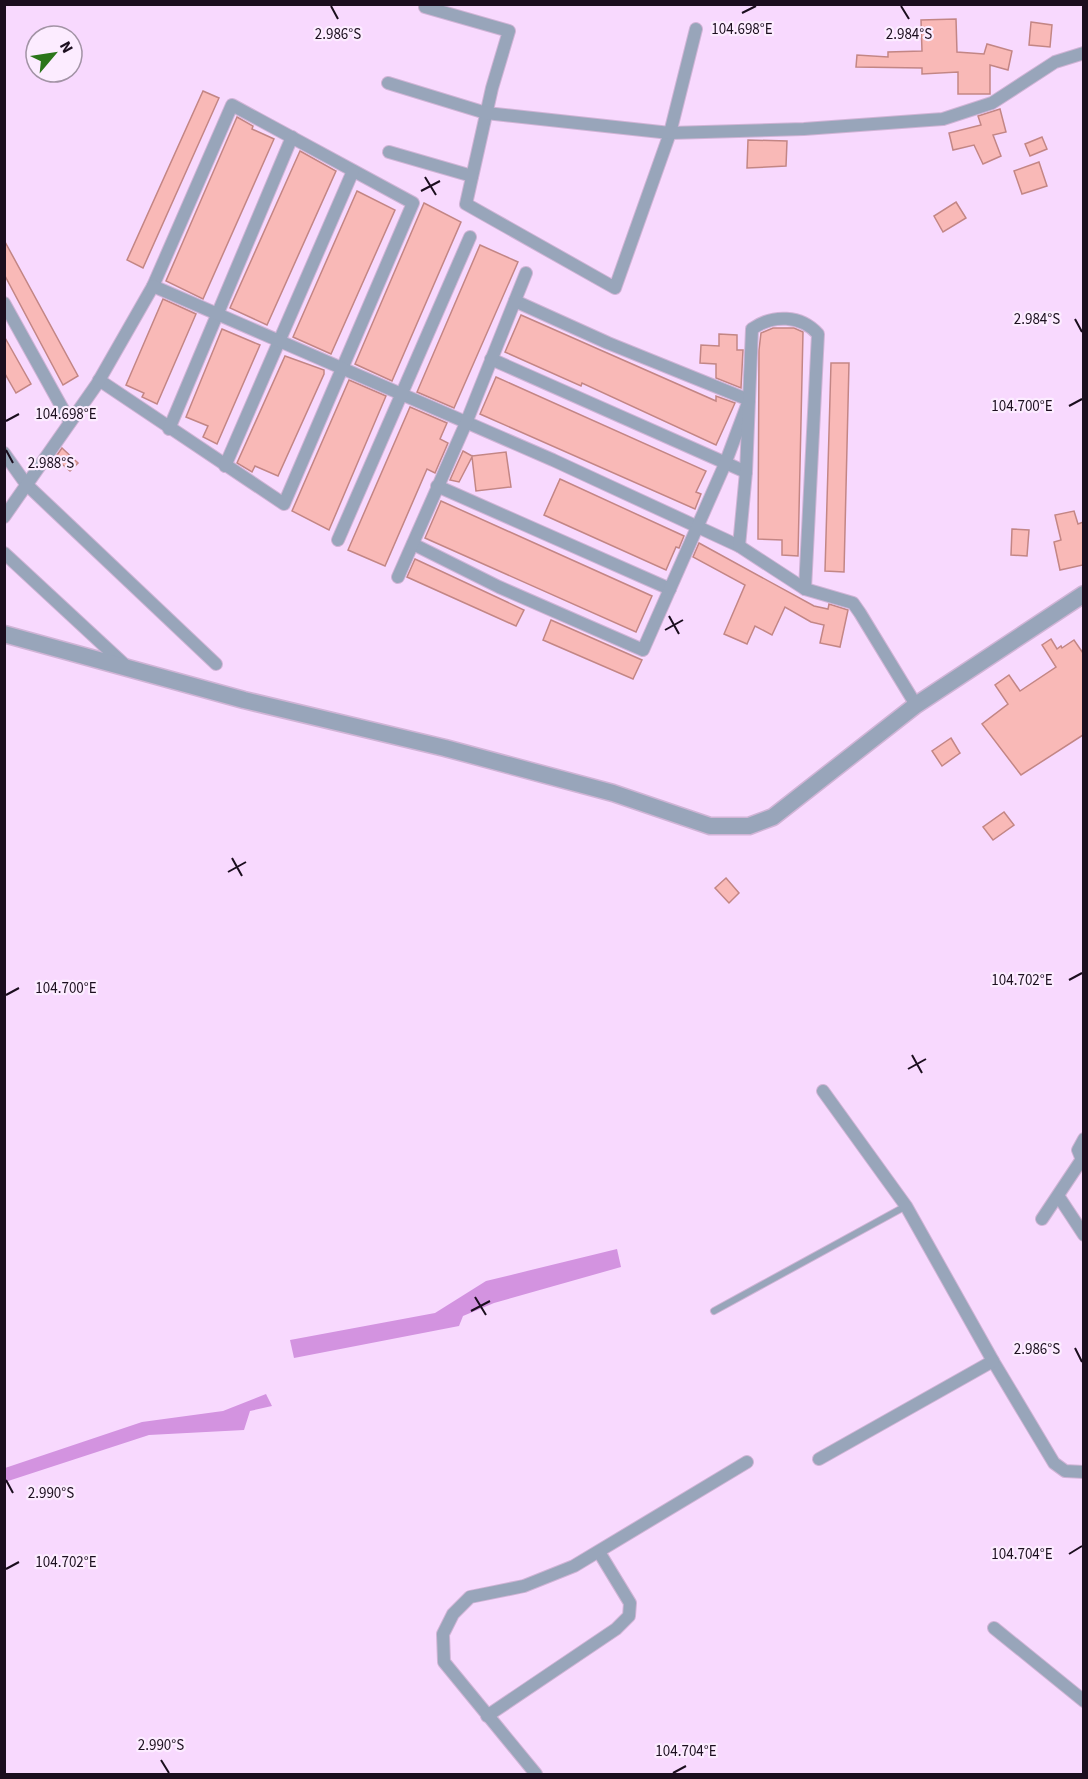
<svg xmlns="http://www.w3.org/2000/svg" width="1088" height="1779" viewBox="0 0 1088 1779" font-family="'Source Sans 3',sans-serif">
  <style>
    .water { fill: #d393e0 }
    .building { fill: #f9b9b7; stroke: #c38685; stroke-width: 1.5 }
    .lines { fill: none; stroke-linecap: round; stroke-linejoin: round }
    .service-casing { stroke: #d0b4d6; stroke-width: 8 }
    .minor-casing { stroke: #d0b4d6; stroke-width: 14 }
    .tertiary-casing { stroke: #d0b4d6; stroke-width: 19 }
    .service { stroke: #98a5ba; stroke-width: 6 }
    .minor { stroke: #98a5ba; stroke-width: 12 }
    .tertiary { stroke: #98a5ba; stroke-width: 16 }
    .ticks { fill: none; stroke: #1b0e1e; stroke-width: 2 }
    .ticks-label { font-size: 15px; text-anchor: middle; fill: #1b0e1e; stroke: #fcecff; stroke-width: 4.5; stroke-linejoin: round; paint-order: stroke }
  </style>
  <rect width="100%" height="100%" fill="#f8d9fe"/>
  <!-- water -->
  <g class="water">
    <path d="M617 1249 621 1267 494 1303 463 1316 459 1326 294 1358 290 1340 435 1313 486 1281Z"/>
    <path d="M266 1394 272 1406 250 1411 244 1430 149 1435 5 1482V1468L142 1422 223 1411Z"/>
  </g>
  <!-- building -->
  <g class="building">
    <path d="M956 19 957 52 984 54 987 44 1012 51 1008 70 990 65V94H958V72L922 74V68L856 67 857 55 888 57V52L922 51 921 20Z"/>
    <path d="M1031 22 1052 25 1050 47 1029 45Z"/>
    <path d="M203 91 219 98 143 268 127 260Z"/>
    <path d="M1000 109 1006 132 993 135 1001 156 983 164 974 145 953 150 949 133 981 125 978 116Z"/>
    <path d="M237 117 253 126 252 129 274 139 203 299 166 281Z"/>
    <path d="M1042 137 1047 149 1030 156 1025 144Z"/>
    <path d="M748 140 787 141 786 166 747 168Z"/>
    <path d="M300 151 336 171 267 325 230 308Z"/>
    <path d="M1039 162 1047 186 1022 194 1014 171Z"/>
    <path d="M357 191 395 210 331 354 293 337Z"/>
    <path d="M956 202 966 218 943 232 934 216Z"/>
    <path d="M424 203 461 222 392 381 355 364Z"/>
    <path d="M4 240 78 376 63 385 4 274Z"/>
    <path d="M480 245 518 262 454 408 417 392Z"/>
    <path d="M163 299 196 314 157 404 142 397 144 393 126 385Z"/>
    <path d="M521 315 716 401V396L735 403 716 445 582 383 581 386 505 352Z"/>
    <path d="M773 328H794L803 332 798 556 782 555V540L758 539 759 350 761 333Z"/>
    <path d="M222 329 260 345 217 444 203 437 208 426 186 417Z"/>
    <path d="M719 334 737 335V350H743L741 388 716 378V364L700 363 701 345 719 346Z"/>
    <path d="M4 336 31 384 16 393 4 372Z"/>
    <path d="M285 356 324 370V374L278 476 255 466 252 472 237 463Z"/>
    <path d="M831 363H849L844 572 825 571Z"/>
    <path d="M496 377 706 471 696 492 701 494 695 509 480 414Z"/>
    <path d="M349 380 386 396 329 530 292 511Z"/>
    <path d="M410 407 447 423 440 439 448 443 435 473 427 469 385 566 348 550Z"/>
    <path d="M62 448 78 463 70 471 55 458Z"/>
    <path d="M463 451 472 456 506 452 511 487 476 491 472 457 459 482 450 480Z"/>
    <path d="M560 479 684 536 679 548 676 547 666 570 544 515Z"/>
    <path d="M441 501 652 596 636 632 425 538Z"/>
    <path d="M1074 511 1078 524 1083 522V565L1060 570 1054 542 1061 540 1055 515Z"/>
    <path d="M1012 529 1029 530 1027 556 1011 555Z"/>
    <path d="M699 543 814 606 828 609 829 604 848 610 840 647 820 643 824 625 811 622 785 607 772 635 755 626 747 644 724 634 745 585 693 557Z"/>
    <path d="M415 559 524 610 516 626 407 577Z"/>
    <path d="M551 620 642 660 633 679 543 640Z"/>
    <path d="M1051 639 1057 649 1061 646 1062 648 1074 640 1083 653V735L1021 775 982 724 1008 704 995 685 1009 675 1020 691 1056 667 1042 645Z"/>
    <path d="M951 738 960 753 942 766 932 751Z"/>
    <path d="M1004 812 1014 825 993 840 983 827Z"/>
    <path d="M726 878 739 893 729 903 715 888Z"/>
  </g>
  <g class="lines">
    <defs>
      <path id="service" d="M714 1311 906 1206"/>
      <g id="minor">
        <path d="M425 7 509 31 492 88 466 204 615 288 670 133 696 29"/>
        <path d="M388 83 486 113 670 133 804 129 943 119 992 103 1055 62 1084 53"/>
        <path d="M389 152 472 176"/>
        <path d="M4 303 70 422"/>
        <path d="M491 359 746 472"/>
        <path d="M99 380 284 504 413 203 232 105 153 286"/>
        <path d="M169 429 292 137"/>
        <path d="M4 453 26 484 216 664"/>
        <path d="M225 466 353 171"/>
        <path d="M437 486 670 589"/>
        <path d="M4 517 97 384 153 286 553 460 739 546 805 589 853 603 860 613 916 705"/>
        <path d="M338 540 470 237"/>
        <path d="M413 544 499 587 643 650 725 464 749 400 608 343 515 301"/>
        <path d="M739 546 746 472 752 329C773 314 801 315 818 334L805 589"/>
        <path d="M4 553 126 666"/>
        <path d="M398 577 466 423 526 273"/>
        <path d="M823 1091 906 1206 993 1361 1054 1463 1065 1471 1084 1472"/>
        <path d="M1084 1139 1078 1150 1084 1165"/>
        <path d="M1059 1197 1084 1235"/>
        <path d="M1042 1219 1080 1162"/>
        <path d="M819 1459 993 1361"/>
        <path d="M994 1628 1084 1701"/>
        <path d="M487 1716 616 1629 629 1616 630 1603 599 1552"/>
        <path d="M536 1774 444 1662 443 1634 453 1614 470 1597 524 1586 574 1566 747 1462"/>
      </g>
      <path id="tertiary" d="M4 634 244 700 445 748 613 793 710 826H749L773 817 916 705 1084 594"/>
    </defs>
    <!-- service casing -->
    <use href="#service" class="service-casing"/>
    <!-- minor casing -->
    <use href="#minor" class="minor-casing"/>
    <!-- tertiary casing -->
    <use href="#tertiary" class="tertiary-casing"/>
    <!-- service -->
    <use href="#service" class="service"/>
    <!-- minor -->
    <use href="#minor" class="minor"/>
    <!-- tertiary -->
    <use href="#tertiary" class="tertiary"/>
  </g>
  <!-- ticks -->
  <path class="ticks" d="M331 6 338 19M901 6 909 19M742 13 756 6M425 177 436 195M421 191 440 181M1075 319 1082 332M1069 406 1082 399M6 421 19 414M6 450 13 463M669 616 679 634M665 630 683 620M232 858 242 876M228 872 246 862M1069 980 1082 973M6 995 19 988M912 1055 922 1073M908 1069 926 1059M475 1297 486 1315M471 1311 490 1301M1075 1348 1082 1362M6 1480 13 1493M1069 1554 1082 1546M6 1569 19 1562M161 1760 169 1773M673 1773 686 1766"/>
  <g class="ticks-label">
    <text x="742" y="34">104.698°E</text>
    <text x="338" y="39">2.986°S</text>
    <text x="909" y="39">2.984°S</text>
    <text x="1037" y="324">2.984°S</text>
    <text x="1022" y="411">104.700°E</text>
    <text x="66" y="419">104.698°E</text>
    <text x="51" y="468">2.988°S</text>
    <text x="1022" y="985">104.702°E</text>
    <text x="66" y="993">104.700°E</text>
    <text x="1037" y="1354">2.986°S</text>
    <text x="51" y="1498">2.990°S</text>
    <text x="1022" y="1559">104.704°E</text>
    <text x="66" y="1567">104.702°E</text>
    <text x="161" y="1750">2.990°S</text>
    <text x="686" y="1756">104.704°E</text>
  </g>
  <!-- border -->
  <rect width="1088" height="1779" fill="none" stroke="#1b0e1e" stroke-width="12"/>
  <!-- north arrow -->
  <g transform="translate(54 54) rotate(61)"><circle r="28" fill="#fcecff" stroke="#a293a5" stroke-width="1.5"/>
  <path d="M0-4.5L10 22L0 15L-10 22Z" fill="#2b751a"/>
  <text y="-9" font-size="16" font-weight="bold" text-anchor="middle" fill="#1b0e1e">N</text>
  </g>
</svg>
